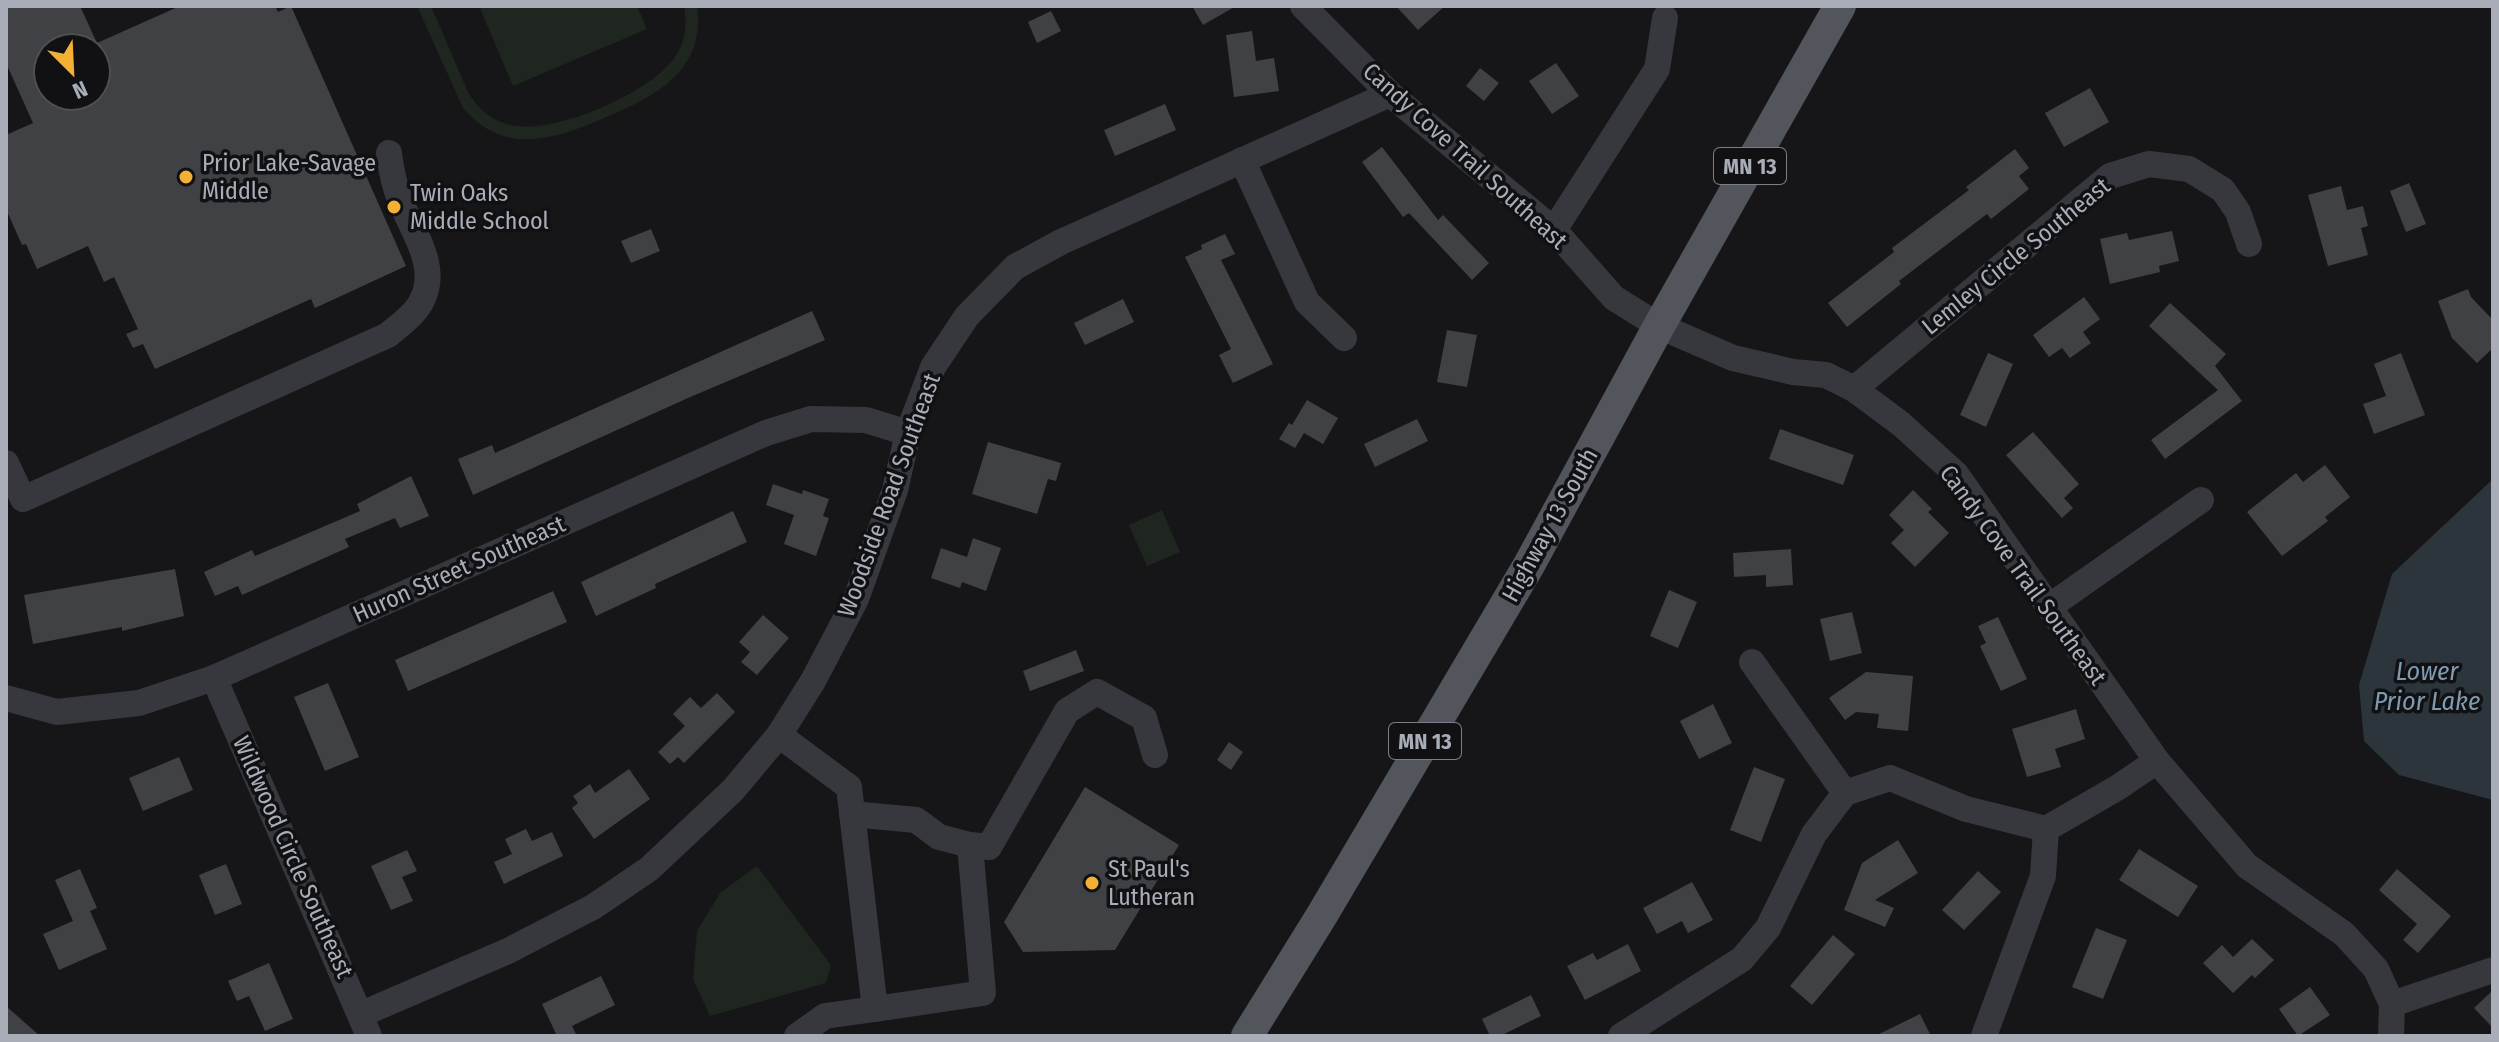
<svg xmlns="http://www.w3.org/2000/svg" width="2499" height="1042" viewBox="0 0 2499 1042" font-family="'Fira Sans Condensed',sans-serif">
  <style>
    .green { fill: #1e261f }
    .water { fill: #2c353c }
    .building { fill: #404145; fill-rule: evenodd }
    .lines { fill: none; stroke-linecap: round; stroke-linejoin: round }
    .minor { stroke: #37383d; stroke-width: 26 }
    .major { stroke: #53555c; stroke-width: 32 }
    .poi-dot { fill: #f2b134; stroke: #111113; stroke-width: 3 }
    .labels { text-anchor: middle; stroke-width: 7; stroke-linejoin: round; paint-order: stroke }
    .shield { fill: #111113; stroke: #7b7e86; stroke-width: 2 }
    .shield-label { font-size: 22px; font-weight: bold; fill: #a8adb8 }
    .street-label { font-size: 24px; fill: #a8adb8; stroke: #111113 }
    .poi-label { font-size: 24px; fill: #a8adb8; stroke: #111113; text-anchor: start }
    .water-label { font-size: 26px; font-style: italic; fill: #7f9bb3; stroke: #111113 }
  </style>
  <rect width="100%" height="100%" fill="#161618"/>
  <!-- green -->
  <g class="green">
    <path d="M417 6H431L468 92C479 111 496 124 517 126 560 132 655 91 677 54 686 39 687 23 684 6H697C706 71 655 97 604 118 554 140 504 156 463 108Z"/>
    <path d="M479 6H637L647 29 513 86Z"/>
    <path d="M1162 510 1180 552 1147 566 1129 525Z"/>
    <path d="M757 866 831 965 826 983 710 1016 693 979 697 931 720 893Z"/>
  </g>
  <!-- water -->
  <path class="water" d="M2493 479V800L2399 775 2364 741 2359 685 2392 574Z"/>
  <!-- building -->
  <g class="building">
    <path d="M6 6H80L97 43 180 6H275L278 12 291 6 406 266 315 308 311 299 155 369 143 344 133 348 126 334 138 329 114 277 104 282 88 246 37 269 26 244 22 245 6 209V135L33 123 6 63ZM48 48H96V96H48Z"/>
    <path d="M1192 6H1236L1203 25Z"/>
    <path d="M1396 6H1445L1418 30Z"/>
    <path d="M1051 11 1061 31 1037 43 1028 22Z"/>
    <path d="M1252 31 1256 61 1274 58 1279 91 1234 97 1226 35Z"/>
    <path d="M1556 63 1579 96 1552 114 1529 81Z"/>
    <path d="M1480 68 1499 83 1484 101 1466 86Z"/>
    <path d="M2090 88 2109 122 2064 147 2045 113Z"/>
    <path d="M1165 104 1176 130 1115 156 1104 130Z"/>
    <path d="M1382 147 1438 220 1443 215 1489 263 1472 280 1409 213 1403 217 1362 162Z"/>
    <path d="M2015 149 2029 168 2019 176 2029 189 1991 219 1987 214 1899 281 1901 284 1847 327 1828 303 1894 252 1892 248 1969 190 1966 187Z"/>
    <path d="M2409 183 2426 224 2406 232 2390 191Z"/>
    <path d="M2341 186 2347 210 2363 206 2368 226 2361 228 2368 255 2328 266 2308 195Z"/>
    <path d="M651 229 660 251 631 263 621 241Z"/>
    <path d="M2172 231 2179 261 2159 266 2160 272 2110 284 2100 239 2127 233 2129 240Z"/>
    <path d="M1225 234 1235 254 1221 260 1273 364 1233 383 1219 355 1231 349 1185 257 1202 249 1201 245Z"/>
    <path d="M2468 289 2471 297 2493 320V348L2477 363 2452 338 2438 301Z"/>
    <path d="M2084 297 2100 319 2083 332 2091 343 2070 358 2062 348 2049 357 2033 335Z"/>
    <path d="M1123 299 1134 322 1085 345 1074 323Z"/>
    <path d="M2170 303 2226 354 2215 366 2242 401 2165 459 2151 440 2218 390 2149 326Z"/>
    <path d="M812 311 825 340 688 398 473 495 458 459 492 445 495 453Z"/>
    <path d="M1447 330 1477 335 1467 387 1437 382Z"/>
    <path d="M1988 353 2013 364 1986 427 1960 415Z"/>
    <path d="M2401 353 2425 415 2374 434 2363 404 2386 396 2374 364Z"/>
    <path d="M1307 400 1338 418 1323 444 1304 433 1295 448 1279 439 1289 423 1292 425Z"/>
    <path d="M1417 419 1428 441 1375 467 1364 444Z"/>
    <path d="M1780 429 1854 455 1843 485 1769 459Z"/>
    <path d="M2033 432 2079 484 2064 498 2073 508 2062 518 2006 455Z"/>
    <path d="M988 442 1061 463 1056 481 1048 479 1037 514 972 494Z"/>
    <path d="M2325 465 2350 497 2325 517 2328 521 2282 556 2247 512 2296 473 2303 482Z"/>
    <path d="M411 476 429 516 400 528 395 518 345 539 349 547 242 595 238 586 215 596 204 572 252 550 255 556 360 511 357 504Z"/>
    <path d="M773 484 802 494 803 490 829 499 823 516 829 518 816 556 784 544 794 515 766 505Z"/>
    <path d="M1913 490 1932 509 1928 512 1949 533 1915 567 1891 543 1904 530 1889 515Z"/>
    <path d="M733 511 747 542 655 584 656 588 596 616 581 582Z"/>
    <path d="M973 538 1001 548 986 591 962 582 960 588 931 578 941 548 967 557Z"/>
    <path d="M1791 549 1793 585 1766 587V575L1734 577 1733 553Z"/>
    <path d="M175 569 184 616 122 631V627L33 644 24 595Z"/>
    <path d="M1669 590 1697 602 1678 648 1650 636Z"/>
    <path d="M553 591 567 622 408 691 395 660Z"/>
    <path d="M1852 612 1862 653 1830 661 1820 619Z"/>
    <path d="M763 615 789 638 757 675 741 662 750 652 739 642Z"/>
    <path d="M1998 617 2027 679 2001 691 1980 646 1986 643 1978 626Z"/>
    <path d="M1076 650 1084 671 1030 691 1023 671Z"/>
    <path d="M1866 672 1913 676 1908 731 1877 728 1879 714 1856 712 1845 720 1829 698Z"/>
    <path d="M328 683 359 757 325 771 294 697Z"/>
    <path d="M717 693 735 712 684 763 678 757 670 764 658 752 685 726 673 714 690 697 701 708Z"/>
    <path d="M1713 704 1732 743 1699 759 1680 721Z"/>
    <path d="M2076 709 2085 739 2055 749 2061 767 2027 777 2012 729Z"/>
    <path d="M1229 742 1243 752 1231 770 1217 760Z"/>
    <path d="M179 757 193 790 143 811 129 778Z"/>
    <path d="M1754 767 1785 779 1761 842 1730 830Z"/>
    <path d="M629 769 650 799 594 839 572 808 578 803 573 796 590 784 595 793Z"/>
    <path d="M1085 787 1179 845 1115 950 1023 952 1004 922Z"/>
    <path d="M526 829 532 841 552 832 563 856 504 884 494 862 512 854 505 839Z"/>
    <path d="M1898 840 1918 873 1875 900 1894 908 1885 927 1844 910 1862 863Z"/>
    <path d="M2139 849 2198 886 2178 917 2119 880Z"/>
    <path d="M407 850 417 871 402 877 413 901 391 910 371 866Z"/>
    <path d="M226 864 242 904 215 915 199 875Z"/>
    <path d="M80 869 97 908 90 911 107 949 59 970 43 934 73 921 55 880Z"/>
    <path d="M2397 869 2451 916 2418 953 2403 940 2417 924 2379 890Z"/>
    <path d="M1978 871 2001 892 1964 930 1942 910Z"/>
    <path d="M1692 882 1713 920 1688 933 1682 921 1657 934 1643 908Z"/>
    <path d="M2096 928 2127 940 2103 999 2072 987Z"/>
    <path d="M1833 935 1855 954 1812 1005 1790 986Z"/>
    <path d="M2252 939 2274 960 2255 978 2252 975 2233 993 2203 963 2222 945 2233 957Z"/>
    <path d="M1628 944 1641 971 1585 1000 1567 966 1593 953 1597 960Z"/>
    <path d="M269 963 293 1019 265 1031 249 996 237 1001 228 981Z"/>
    <path d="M601 976 615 1005 572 1026 577 1036H557L542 1004Z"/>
    <path d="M2310 987 2330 1015 2298 1036 2279 1009Z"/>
    <path d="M2493 990V1028L2474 1008Z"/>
    <path d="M1531 995 1541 1016 1500 1036H1490L1482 1019Z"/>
    <path d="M6 1006 40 1036H6Z"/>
    <path d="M1920 1014 1931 1036H1875Z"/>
  </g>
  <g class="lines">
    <!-- minor -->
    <g class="minor">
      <path d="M1303 6 1390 94 1554 230 1614 298 1659 326 1733 358 1793 372 1826 375 1854 389 1901 424 1956 474 2157 761 2247 866 2344 934 2376 969 2392 1004 2391 1036"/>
      <path d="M1242 160 1307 302 1344 338"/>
      <path d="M1554 230 1657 69 1665 18"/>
      <path d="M1854 389 2110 176 2149 164 2189 169 2223 190 2238 212 2249 244"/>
      <path d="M6 463 23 499 388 335C400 325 417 313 423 298 438 265 413 232 401 202 394 186 391 170 389 153"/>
      <path d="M2049 607 2201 500"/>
      <path d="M1752 662 1845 793"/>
      <path d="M214 678 369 1036"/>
      <path d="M6 698 57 712 139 703 214 678 766 433 811 419 866 420 908 433"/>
      <path d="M779 735 849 787 875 1009 825 1016 797 1036"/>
      <path d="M852 814 916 820 939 837 970 845 983 993 875 1009"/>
      <path d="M970 845 989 847 1067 711 1097 692 1144 718 1155 755"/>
      <path d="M2392 1004 2493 970"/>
      <path d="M362 1014 508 951 593 907 649 869 733 790 779 735 813 681 856 599 895 490 908 433 933 367 967 316 1015 267 1061 242 1390 94"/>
      <path d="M1621 1036 1742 959 1768 928 1814 834 1845 793 1890 778 1966 809 2046 829"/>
      <path d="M1984 1036 2043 876 2046 829 2117 788 2157 761"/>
    </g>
    <!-- major -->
    <path class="major" d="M1247 1036 1322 915 1529 565 1659 326 1840 6"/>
  </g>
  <!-- markers -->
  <g class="poi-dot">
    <circle cx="186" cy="177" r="8"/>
    <circle cx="394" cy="207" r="8"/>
    <circle cx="1092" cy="883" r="8"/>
  </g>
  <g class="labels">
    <!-- shield labels -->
    <g class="shield">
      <rect x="1714" y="148" width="72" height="36" rx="6"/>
      <rect x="1389" y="723" width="72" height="36" rx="6"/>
    </g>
    <g class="shield-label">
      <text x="1750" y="174">MN 13</text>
      <text x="1425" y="749">MN 13</text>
    </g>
    <!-- street labels -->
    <g class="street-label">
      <text transform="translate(1465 156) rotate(42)" y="8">Candy Cove Trail Southeast</text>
      <text transform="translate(2016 256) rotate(-39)" y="8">Lemley Circle Southeast</text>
      <text transform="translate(889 495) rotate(-70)" y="8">Woodside Road Southeast</text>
      <text transform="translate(1550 525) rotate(-61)" y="8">Highway 13 South</text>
      <text transform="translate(459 569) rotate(-24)" y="8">Huron Street Southeast</text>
      <text transform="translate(2023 575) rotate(54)" y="8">Candy Cove Trail Southeast</text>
      <text transform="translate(293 857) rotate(66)" y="8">Wildwood Circle Southeast</text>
    </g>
    <!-- poi labels -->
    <g class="poi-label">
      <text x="202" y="171">Prior Lake-Savage<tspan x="202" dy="28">Middle</tspan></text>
      <text x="410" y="201">Twin Oaks<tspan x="410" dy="28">Middle School</tspan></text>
      <text x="1108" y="877">St Paul's<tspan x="1108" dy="28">Lutheran</tspan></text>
    </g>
    <!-- water labels -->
    <g class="water-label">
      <text x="2427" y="680">Lower<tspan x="2427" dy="30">Prior Lake</tspan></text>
    </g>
  </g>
  <!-- border -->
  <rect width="2499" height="1042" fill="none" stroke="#a8adb8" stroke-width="16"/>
  <!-- north arrow -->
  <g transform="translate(72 72) rotate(156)"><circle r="38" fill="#111113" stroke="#4d4f55" stroke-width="2"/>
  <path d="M0-6L14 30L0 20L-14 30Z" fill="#f2b134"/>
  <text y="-12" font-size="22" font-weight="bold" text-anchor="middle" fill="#a8adb8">N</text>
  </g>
</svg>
